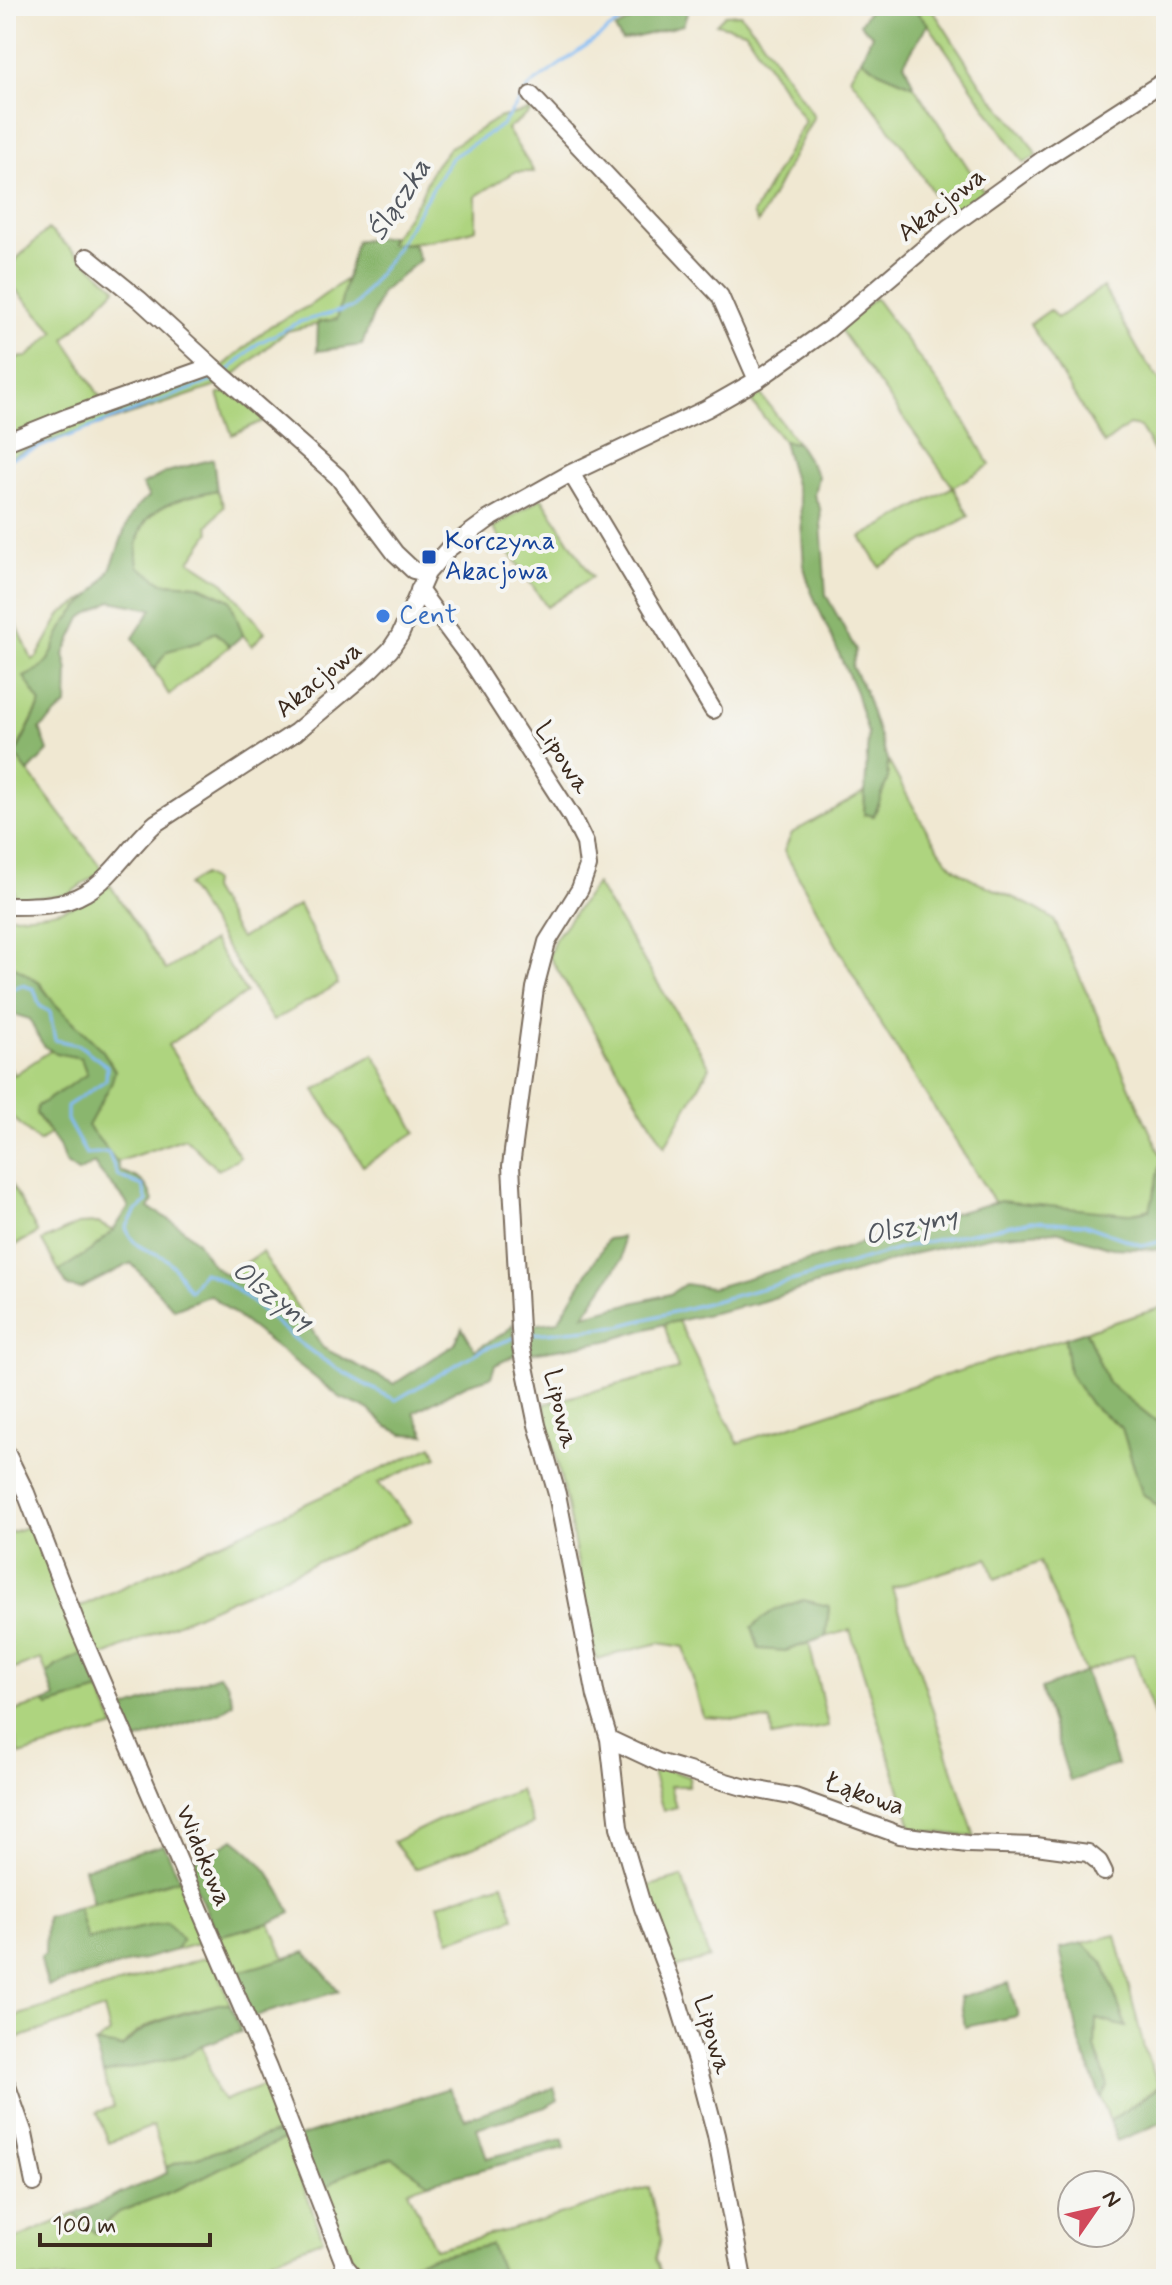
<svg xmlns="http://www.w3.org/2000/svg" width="1172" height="2285" viewBox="0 0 1172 2285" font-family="Mynerve,sans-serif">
  <rect width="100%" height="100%" fill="#f6f6f2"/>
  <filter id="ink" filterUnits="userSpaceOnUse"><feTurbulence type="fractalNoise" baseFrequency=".0125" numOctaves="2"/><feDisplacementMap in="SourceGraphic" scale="16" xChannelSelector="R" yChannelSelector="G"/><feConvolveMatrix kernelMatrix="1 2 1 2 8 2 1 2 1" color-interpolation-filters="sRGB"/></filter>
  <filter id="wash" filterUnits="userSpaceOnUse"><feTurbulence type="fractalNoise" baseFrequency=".006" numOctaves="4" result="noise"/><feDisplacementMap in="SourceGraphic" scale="32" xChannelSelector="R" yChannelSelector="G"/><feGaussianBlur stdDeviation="1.8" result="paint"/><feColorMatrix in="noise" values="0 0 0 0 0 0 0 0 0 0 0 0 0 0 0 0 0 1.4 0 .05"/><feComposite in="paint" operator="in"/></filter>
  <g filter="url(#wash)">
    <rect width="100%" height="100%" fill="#f0e8d2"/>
    <path fill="#aed47f" stroke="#747f4e" stroke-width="2" d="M911 6H927L934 12 982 86 1023 133 1037 155 1024 163 928 24Z
      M740 14 759 36 814 116 758 223 753 214 805 121 745 31 716 24 725 15Z
      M861 59 879 71 914 86 984 192 948 217 904 147 850 77Z
      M535 109 507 129 534 172H514L476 196V229C447 238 419 244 388 244L420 198 432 170 449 148 498 118Z
      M48 229 116 288 65 339 103 402 6 437V353L11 358 27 357 55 332 6 279V269Z
      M345 280 346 291 337 320 287 331 231 378 222 367 270 326 309 306Z
      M1103 287 1141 355 1166 389V448L1155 453 1140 427 1129 425 1104 444 1030 324 1050 310 1057 318Z
      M875 298 960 413 990 465 953 487 969 516 880 567 861 537 953 487 839 328Z
      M206 372 226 383 30 448 6 459V446Z
      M756 388 797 443 783 441 746 395Z
      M233 392 265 420 232 435 218 394Z
      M217 490 224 506 208 526 210 532 190 561 224 583 265 632 252 646 243 635 230 600 198 585 163 583 138 567C129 509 172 500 217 490Z
      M542 498 592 577 547 607 493 528Z
      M93 594 66 623 54 653 40 670 41 702 15 754 103 870 67 895 15 899 6 805V614L11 611 32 660 37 657 61 614Z
      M215 631 230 646 169 695 154 670 167 651 199 642Z
      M887 759C902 784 936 854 956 869 986 890 1024 898 1054 920L1162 1158 1151 1209 1127 1214 995 1203 879 1021 784 851 792 833 865 792 864 814 888 778Z
      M203 875 212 881 211 889 240 939 299 905 338 984 273 1021 187 885Z
      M596 884 710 1067 665 1146 549 956 555 939Z
      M110 885 166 970 213 941 246 993 168 1045 240 1157 218 1170 185 1138 117 1162 87 1126 115 1070 103 1051 55 1004 40 983 6 961V916C47 916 77 910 110 885Z
      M50 1051 81 1058 87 1075 38 1106 36 1114 50 1134 39 1142 6 1111V1061L14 1075Z
      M374 1054 416 1132 363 1166 315 1090Z
      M6 1175 38 1233 6 1250Z
      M98 1223 113 1231 90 1251 59 1271 42 1241 78 1224Z
      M262 1252 310 1327 234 1271Z
      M1166 1306V1429L1108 1383 1086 1331Z
      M678 1321 738 1443 895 1391 1065 1338 1069 1373 1090 1404 1122 1428 1142 1493 1162 1510 1166 1518V1750L1133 1654 1085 1672 1040 1562 995 1579 988 1558 892 1588 975 1837 912 1829 850 1630 826 1637 829 1606 785 1651 809 1643 828 1726 772 1737 771 1721 703 1717 684 1647 659 1643 596 1659 567 1506 544 1404 678 1369 664 1324Z
      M432 1446 437 1457 378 1483 411 1521 98 1658 77 1608Z
      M33 1525 84 1653 56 1666 47 1675 41 1659 6 1672V1534Z
      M100 1691 115 1727 20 1755 8 1713 45 1702 48 1706Z
      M650 1764 690 1777 688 1786H670L676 1807 663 1811Z
      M520 1790 533 1824 415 1869 393 1842 443 1818Z
      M682 1877 709 1958 674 1968 642 1888Z
      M180 1879 207 1941 176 1950 181 1938 167 1922 87 1940 78 1907Z
      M503 1883 514 1918 449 1941 438 1904Z
      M270 1923 285 1959 232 1974 217 1936Z
      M1116 1935 1144 2048 1159 2086 1110 2121 1101 2098 1108 2086 1095 2047 1096 2019 1126 2026 1103 1962 1082 1943Z
      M213 1955 230 2004C207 2004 155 2019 136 2033 131 2036 126 2043 122 2047L95 2044 110 2033 104 2009 6 2042V2019Z
      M202 2045 217 2092 224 2100 265 2085 283 2130C244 2145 205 2153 166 2167L153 2126 109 2143 97 2112 113 2107 103 2074 185 2055Z
      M286 2139 323 2239 224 2279H6V2243L75 2214 96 2233 118 2212 183 2187 222 2167Z
      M393 2158 429 2183 408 2190 435 2249 523 2226 649 2187 661 2238 656 2259 663 2279H504L491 2245 423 2259 360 2279 320 2195C342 2170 362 2166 393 2158Z"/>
    <path fill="#8ab66e" stroke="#627046" stroke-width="2" d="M655 6H687L688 11 683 25 622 41 615 29Z
      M872 6H911L928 24 904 63 914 86 879 71 861 59 872 35 860 24Z
      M391 236 389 244H413L420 260 381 293 362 345 317 351 318 322 337 319 356 241Z
      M783 441 797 443 818 476 814 495 820 508 826 595 856 650 852 667 864 689 887 759 888 778 874 816 864 814 868 734 856 692 811 591 804 567 800 503Z
      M213 459 217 490C172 500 129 509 138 566L163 583 198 585 230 600 243 635 230 646 215 632 199 642 167 651 154 670 133 638 152 609 111 601 81 618 64 654 68 671 67 704 40 729 48 751 28 772 15 755 41 703 24 677C61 661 48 645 68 620 82 602 102 588 111 567 122 544 125 511 149 497L142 485 167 472Z
      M6 961 39 983 55 1004 103 1051 115 1071 111 1084 88 1126 117 1162 120 1171C139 1178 147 1181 153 1201L149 1208C167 1218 184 1227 197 1242 210 1259 207 1264 227 1275L234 1271 310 1327 323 1348 394 1384 455 1344 462 1328 475 1350 506 1332 513 1324 516 1355 495 1365 491 1377 467 1384 414 1412 425 1435 403 1434 386 1426 368 1409 341 1398 210 1295 174 1309 131 1263 80 1289 68 1287 59 1271 90 1251 113 1231 129 1207C120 1190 103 1180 94 1163L78 1172 65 1163 59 1146 36 1113 38 1106 87 1074 81 1058C47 1051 44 1054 30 1019L6 1012Z
      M1162 1158 1166 1167V1250L1112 1248 1056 1231 992 1236 917 1253 757 1303 664 1324 607 1341 531 1353 526 1326 558 1321 608 1239 622 1237V1259L584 1315 670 1294 685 1284 712 1288 811 1260 922 1222 1000 1201 1127 1214 1150 1210Z
      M1086 1331 1108 1383 1166 1429V1518L1162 1510 1142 1493 1122 1428 1090 1404 1069 1373 1065 1338Z
      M803 1600 829 1606 826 1637 785 1651 759 1649 752 1627 774 1610Z
      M84 1653 100 1691 48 1706 45 1702 55 1698 47 1675 56 1666Z
      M1085 1672 1117 1765 1070 1781 1041 1689Z
      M219 1675 227 1683 233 1703 221 1712 135 1741 121 1710Z
      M234 1839C261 1859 278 1882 291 1913L270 1923 217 1936 185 1862 204 1856Z
      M164 1845 180 1879 93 1903 84 1868Z
      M78 1907 87 1940 167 1922 182 1939 176 1950 48 1986 40 1958 45 1954 46 1917Z
      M1082 1943 1103 1962 1126 2027 1096 2019 1095 2047 1108 2086 1101 2098 1080 2044 1060 1948Z
      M306 1952 339 1991 252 2017 232 1974Z
      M1009 1983 1018 2016 965 2027 960 1997Z
      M218 2004H230L241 2032 202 2045 186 2055 103 2074 95 2044 122 2047C149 2019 182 2015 218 2004Z
      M1166 2083V2121L1117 2141 1110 2121Z
      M449 2088 465 2119 554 2088 558 2100 546 2107 477 2128 487 2158 563 2139 565 2148 429 2183 393 2158C362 2167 342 2170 320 2195L299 2137Z
      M283 2130 286 2139 222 2167 183 2187 119 2212 95 2233 75 2214 167 2173 166 2167C205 2153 244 2145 283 2130Z
      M491 2245 504 2279H360L423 2259Z"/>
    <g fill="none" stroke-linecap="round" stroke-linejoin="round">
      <path stroke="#84bcf4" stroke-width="3" d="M227 372 257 344 299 322 354 307 389 260 451 158 502 125 531 85 642 6
        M6 460 217 379
        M6 1004 8 991 22 985 34 989 40 1006 50 1012 55 1040 79 1045 107 1066 106 1080 67 1106V1120L86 1154 108 1152 118 1176 143 1186 147 1202 136 1211 126 1228C136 1252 147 1247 166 1259 175 1266 183 1282 190 1291L203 1272C242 1286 271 1322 304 1346 333 1368 364 1385 396 1400L481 1350 514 1338
        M524 1335 620 1326 798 1279 920 1243 1032 1221 1083 1224 1143 1246 1166 1240"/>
    </g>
  </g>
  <g filter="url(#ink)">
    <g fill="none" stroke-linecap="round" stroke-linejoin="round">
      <g stroke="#7a6c5d" stroke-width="20">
        <path id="minor" d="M531 95 720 296 757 380
          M87 257 140 300 212 366
          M6 442 68 417 212 366 338 477 395 553 413 570 427 573
          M571 473 713 710
          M419 590 468 656 572 817 585 843 588 866 580 889 547 942 535 988 511 1166 521 1347 537 1425 557 1494 596 1696 609 1739 619 1827 643 1908 675 1992 698 2067 716 2135 743 2279
          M6 906C32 906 62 907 85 893 113 877 131 844 156 823L296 732 371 669 390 650 400 635 427 573 448 549 489 519 571 473 706 409 757 380 829 329 948 228 1045 158 1166 80
          M6 1452 26 1493 76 1622 268 2068 345 2266 356 2279
          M609 1739 658 1762 743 1787 795 1797 900 1835 967 1844 1036 1846 1088 1853 1099 1862 1104 1872
          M6 2083 24 2134 34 2183"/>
      </g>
      <use href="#minor" stroke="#fff" stroke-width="16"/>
    </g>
  </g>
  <rect fill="#1a4fb4" stroke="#f6f6f2" stroke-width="3" x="421" y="549" width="16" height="16" rx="4"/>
  <circle fill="#3f7fe0" stroke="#f6f6f2" stroke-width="3" cx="383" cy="616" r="8"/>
  <g text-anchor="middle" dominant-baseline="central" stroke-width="8" stroke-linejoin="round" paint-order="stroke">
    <g font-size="26" fill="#3b2a1e" stroke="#f6f6f2">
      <text transform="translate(942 205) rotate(-38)">Akacjowa</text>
      <text transform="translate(319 680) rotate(-40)">Akacjowa</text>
      <text transform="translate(562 758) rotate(57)">Lipowa</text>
      <text transform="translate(560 1409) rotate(77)">Lipowa</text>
      <text transform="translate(864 1795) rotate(19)">Łąkowa</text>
      <text transform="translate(203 1856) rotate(67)">Widokowa</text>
      <text transform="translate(712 2035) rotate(74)">Lipowa</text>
    </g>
    <g font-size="26" fill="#164399" stroke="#f6f6f2" text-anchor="start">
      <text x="445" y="542">Korczyna<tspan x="445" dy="30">Akacjowa</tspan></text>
    </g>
    <g font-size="26" fill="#366cbe" stroke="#f6f6f2" text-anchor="start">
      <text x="399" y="616">Cent</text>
    </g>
    <g font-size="28" font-style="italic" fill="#51565e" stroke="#f6f6f2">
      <text transform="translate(400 200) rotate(-57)">Ślączka</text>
      <text transform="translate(911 1227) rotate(-13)">Olszyny</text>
      <text transform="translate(272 1296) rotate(38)">Olszyny</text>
    </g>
  </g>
  <rect width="1172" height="2285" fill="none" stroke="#f6f6f2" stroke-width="32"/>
  <g transform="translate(1096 2209) rotate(56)"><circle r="38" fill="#f6f6f2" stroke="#aba49d" stroke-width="2"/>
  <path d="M0-6L14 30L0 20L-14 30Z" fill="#d1495b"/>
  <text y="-12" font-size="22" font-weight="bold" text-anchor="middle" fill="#3b2a1e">N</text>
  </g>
  <path d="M40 2233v12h170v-12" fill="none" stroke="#3b2a1e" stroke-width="4"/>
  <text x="52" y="2233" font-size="24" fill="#3b2a1e" stroke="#f6f6f2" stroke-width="6" paint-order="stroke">100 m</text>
</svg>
